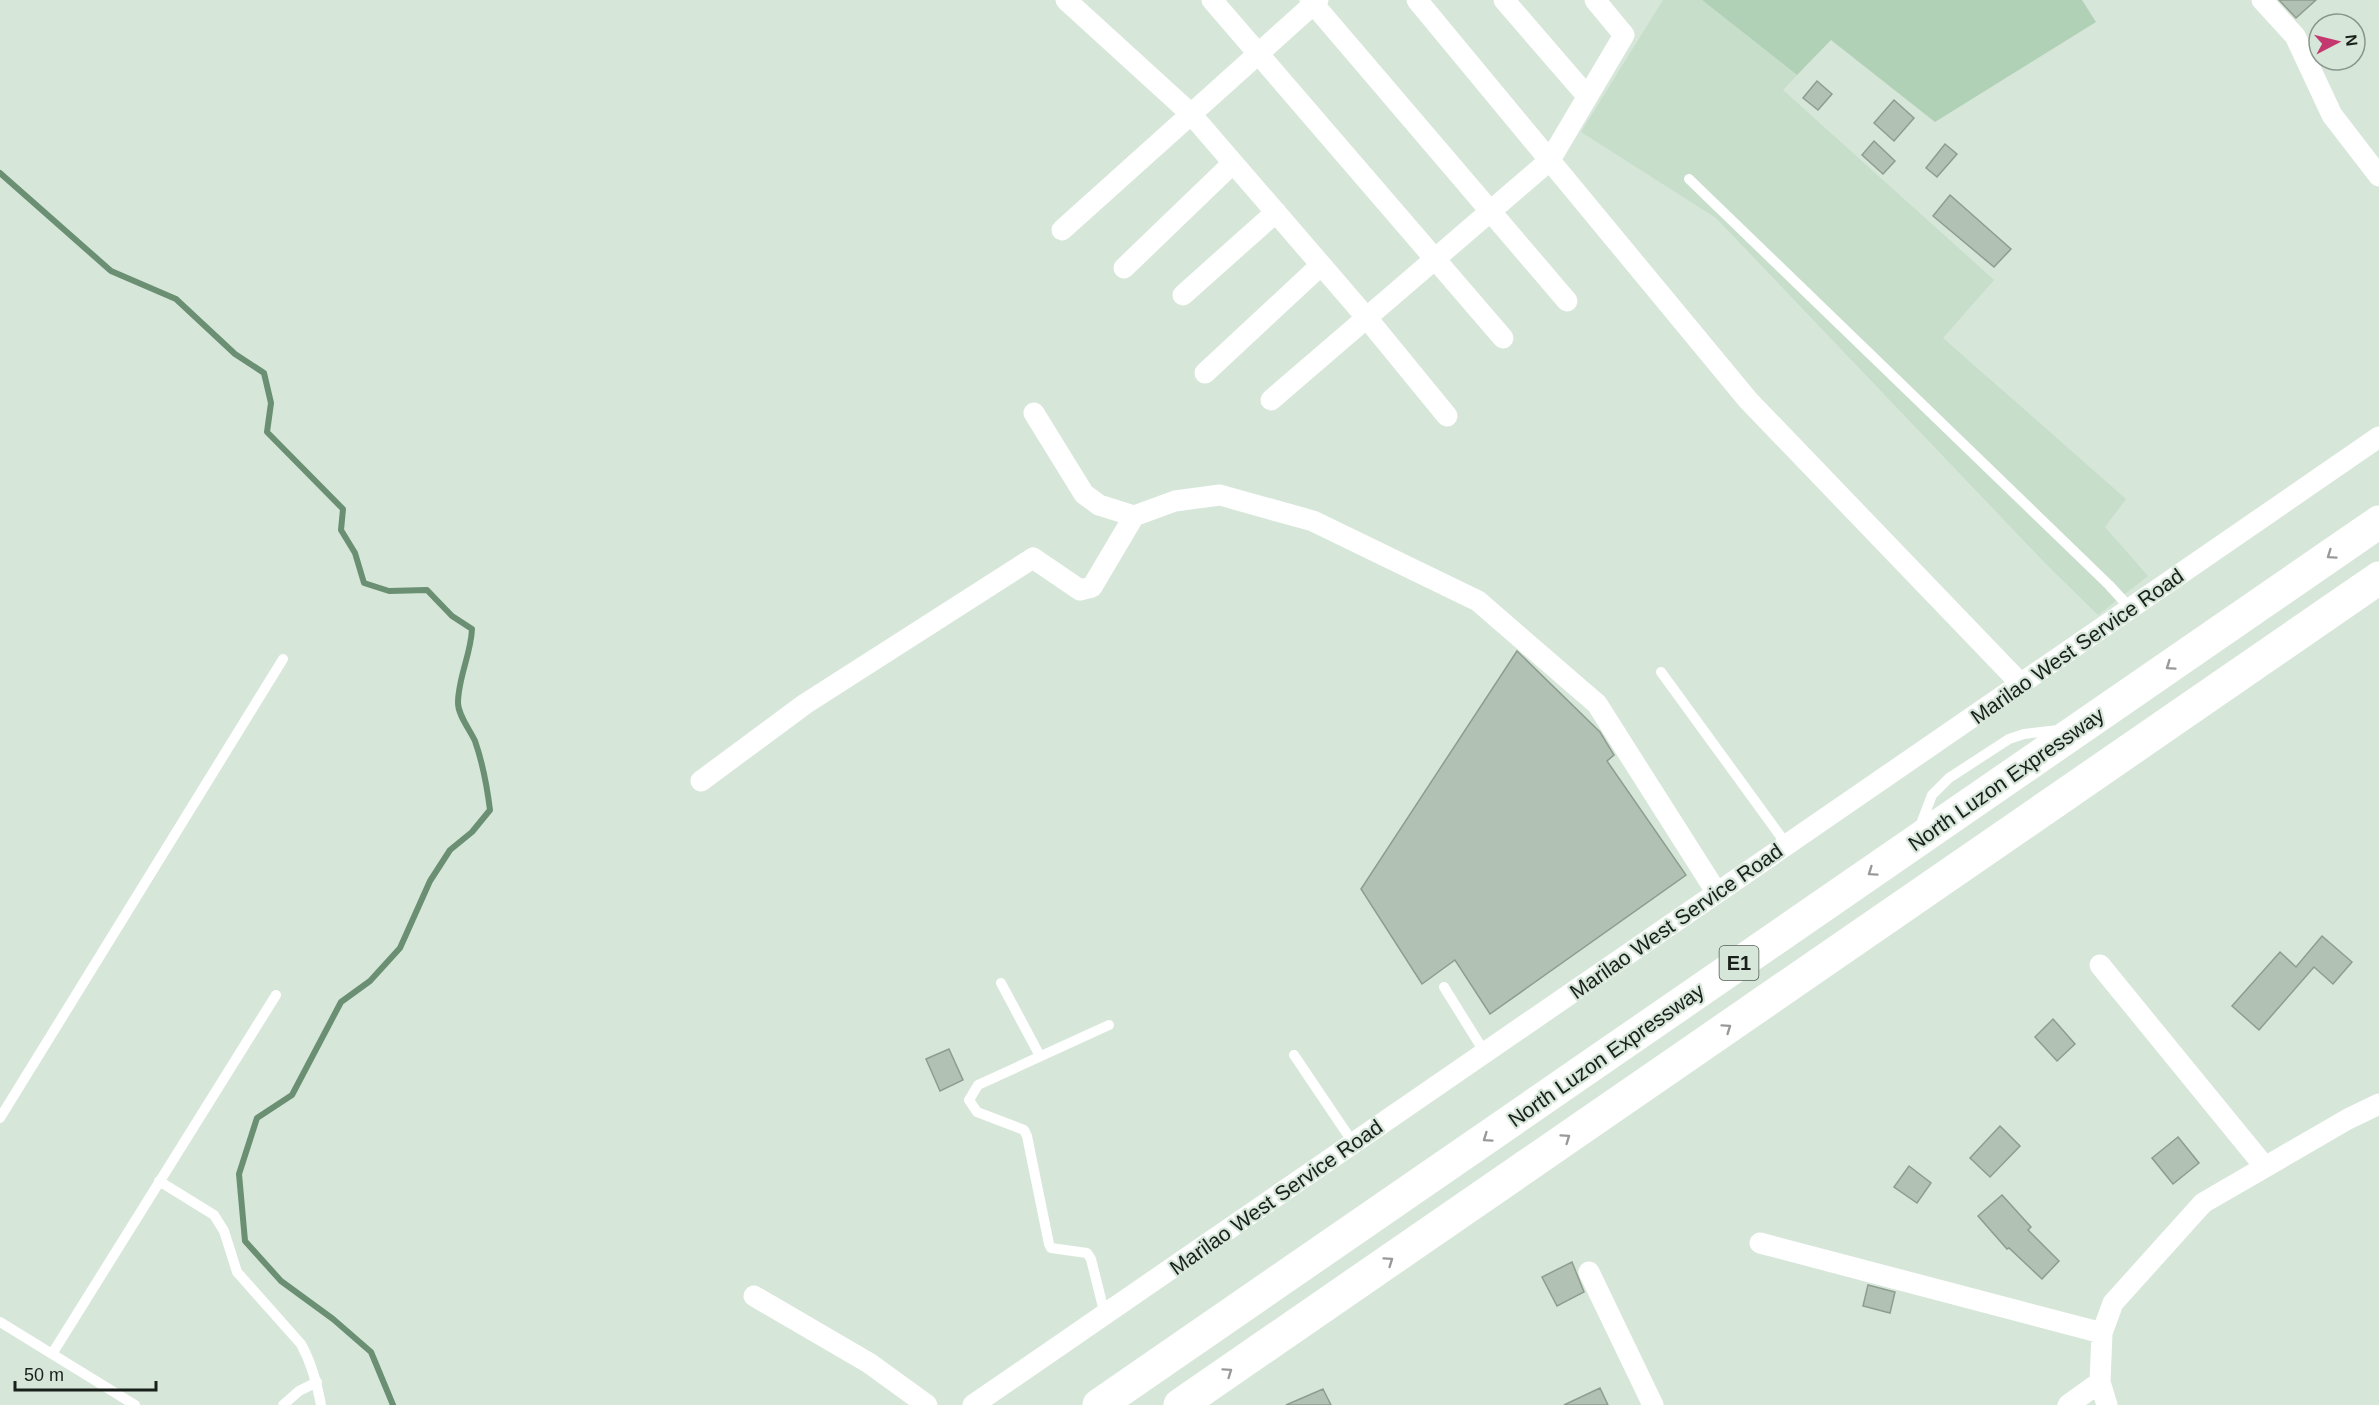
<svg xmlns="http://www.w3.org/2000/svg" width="2379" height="1405" viewBox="0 0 2379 1405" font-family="Helvetica,sans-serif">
  <rect width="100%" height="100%" fill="#d6e6d9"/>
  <path fill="#c7decb" d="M1663 0H1702L1797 75 1783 90 1994 280 1943 338 2126 499 2105 527 2148 576 2098 615 2045 563 1716 218 1581 132Z"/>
  <path fill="#b1d1b7" d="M1702 0H2082L2096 22 1935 122 1831 40 1797 75Z"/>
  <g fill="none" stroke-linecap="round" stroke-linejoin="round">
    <path stroke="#6a8f72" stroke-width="6" d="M0 173 111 271 176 299 235 354 264 373 271 403 267 432 343 509 341 530 355 553 364 583 389 591 427 590 452 616 472 629C471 654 458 678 458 703 458 715 470 730 475 741 483 764 487 786 490 810L472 832 450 850 430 881 400 948 370 981 341 1002 292 1095 257 1118 239 1174 245 1241 281 1281 333 1319 371 1352 393 1405"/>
  </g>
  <path fill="#b1c1b4" stroke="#8e9d90" stroke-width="1.5" d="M2279 0H2316L2296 18Z
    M1817 81 1832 94 1818 110 1803 98Z
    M1894 100 1914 118 1894 141 1874 123Z
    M1874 141 1895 161 1883 174 1862 155Z
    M1945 144 1957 154 1937 177 1926 168Z
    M1950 195 2011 249 1994 267 1933 216Z
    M1517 651 1600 732 1614 755 1607 761 1686 875 1490 1014 1455 960 1422 984 1361 889Z
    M2322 936 2352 962 2333 984 2314 967 2259 1030 2232 1006 2280 952 2296 967Z
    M2053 1019 2075 1044 2057 1061 2035 1037Z
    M949 1049 963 1080 940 1091 926 1059Z
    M2000 1126 2020 1146 1990 1177 1970 1158Z
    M2178 1137 2199 1163 2173 1184 2152 1158Z
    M1909 1166 1931 1183 1917 1203 1894 1187Z
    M2002 1195 2031 1227 2028 1230 2059 1261 2042 1279 2009 1248 2007 1249 1978 1216Z
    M1572 1262 1584 1292 1557 1306 1542 1277Z
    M1868 1285 1895 1292 1890 1313 1863 1306Z
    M1600 1388 1608 1405H1564Z
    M1323 1389 1331 1405H1286Z"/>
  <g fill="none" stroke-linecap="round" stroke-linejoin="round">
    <path stroke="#fff" stroke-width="10" d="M1689 179 2109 585 2131 609
      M1661 672 1787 845
      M1919 829 1932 795 1949 778 2009 739 2024 734 2058 730
      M1001 983 1040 1056
      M1444 987 1485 1053
      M1294 1055 1354 1144
      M0 1118 283 659
      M159 1181 214 1215 224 1231 237 1272 301 1344C312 1364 317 1383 321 1405
      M1105 1315 1091 1259 1087 1253 1051 1248 1049 1244 1027 1136 1024 1130 977 1112 969 1100 978 1085 1109 1025
      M0 1322 135 1405
      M52 1354 276 995
      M283 1405 299 1391 317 1382"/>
    <path stroke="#fff" stroke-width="21" d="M1066 0 1191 114 1366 317 1447 416
      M1212 0 1503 338
      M1310 0 1567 301
      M1417 0 1748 400 2021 684
      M1504 0 1587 96
      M2262 0 2295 36 2332 115 2379 176
      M1062 230 1318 0
      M1124 268 1233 163
      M1183 295 1276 212
      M1205 373 1321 265
      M1271 400 1550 160 1624 35 1595 0
      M1034 413 1084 494 1099 505 1134 516
      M701 781 805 704 1033 558 1080 590 1092 587 1134 516 1175 501 1220 495 1313 521 1478 601 1597 704 1717 893
      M2100 965 2265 1167
      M1760 1243 2102 1333
      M1589 1272 1653 1405
      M754 1296 869 1363 927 1405
      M2100 1382 2107 1405
      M973 1405 2379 437
      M2068 1405 2100 1382 2102 1333 2113 1303 2203 1203 2348 1119 2379 1104"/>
    <path stroke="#fff" stroke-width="33" d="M1099 1405 2379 522
      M1180 1405 2379 578"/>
  </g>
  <defs><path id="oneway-chevron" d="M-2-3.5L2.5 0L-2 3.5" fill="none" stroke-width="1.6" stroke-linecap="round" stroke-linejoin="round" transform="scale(1.5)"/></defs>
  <g stroke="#989a98">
    <use href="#oneway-chevron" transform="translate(2331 555) rotate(145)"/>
    <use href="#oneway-chevron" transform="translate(2170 666) rotate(145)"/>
    <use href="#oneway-chevron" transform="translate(1872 872) rotate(145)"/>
    <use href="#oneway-chevron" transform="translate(1727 1028) rotate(-35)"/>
    <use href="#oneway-chevron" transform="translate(1487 1138) rotate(145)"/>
    <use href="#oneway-chevron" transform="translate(1566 1138) rotate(-35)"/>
    <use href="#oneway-chevron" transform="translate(1389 1261) rotate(-35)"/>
    <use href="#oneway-chevron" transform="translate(1228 1372) rotate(-35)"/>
  </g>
  <g text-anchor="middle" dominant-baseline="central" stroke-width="4.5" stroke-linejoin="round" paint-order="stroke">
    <rect fill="#d6e6d9" stroke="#525b53" stroke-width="1.5" x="1719.5" y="946" width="39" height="34" rx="4.5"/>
    <g font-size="20" font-weight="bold" fill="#191f1a">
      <text x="1739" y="963">E1</text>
    </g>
    <g font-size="21" fill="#191f1a" stroke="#d6e6d9">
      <text transform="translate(2077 646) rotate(-35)">Marilao West Service Road</text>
      <text transform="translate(2006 779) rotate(-35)">North Luzon Expressway</text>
      <text transform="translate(1676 921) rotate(-35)">Marilao West Service Road</text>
      <text transform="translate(1606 1055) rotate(-35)">North Luzon Expressway</text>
      <text transform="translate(1276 1197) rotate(-35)">Marilao West Service Road</text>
    </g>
  </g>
  <g transform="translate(2337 42) rotate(83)"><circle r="28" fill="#d6e6d9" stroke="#8a968d" stroke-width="1.5"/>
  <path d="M0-4.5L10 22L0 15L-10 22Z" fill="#c3386e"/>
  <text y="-9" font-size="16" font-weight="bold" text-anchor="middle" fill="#191f1a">N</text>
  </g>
  <path d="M15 1381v9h141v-9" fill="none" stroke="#191f1a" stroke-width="3"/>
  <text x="24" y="1381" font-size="18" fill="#191f1a" stroke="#d6e6d9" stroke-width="4.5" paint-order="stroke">50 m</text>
</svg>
